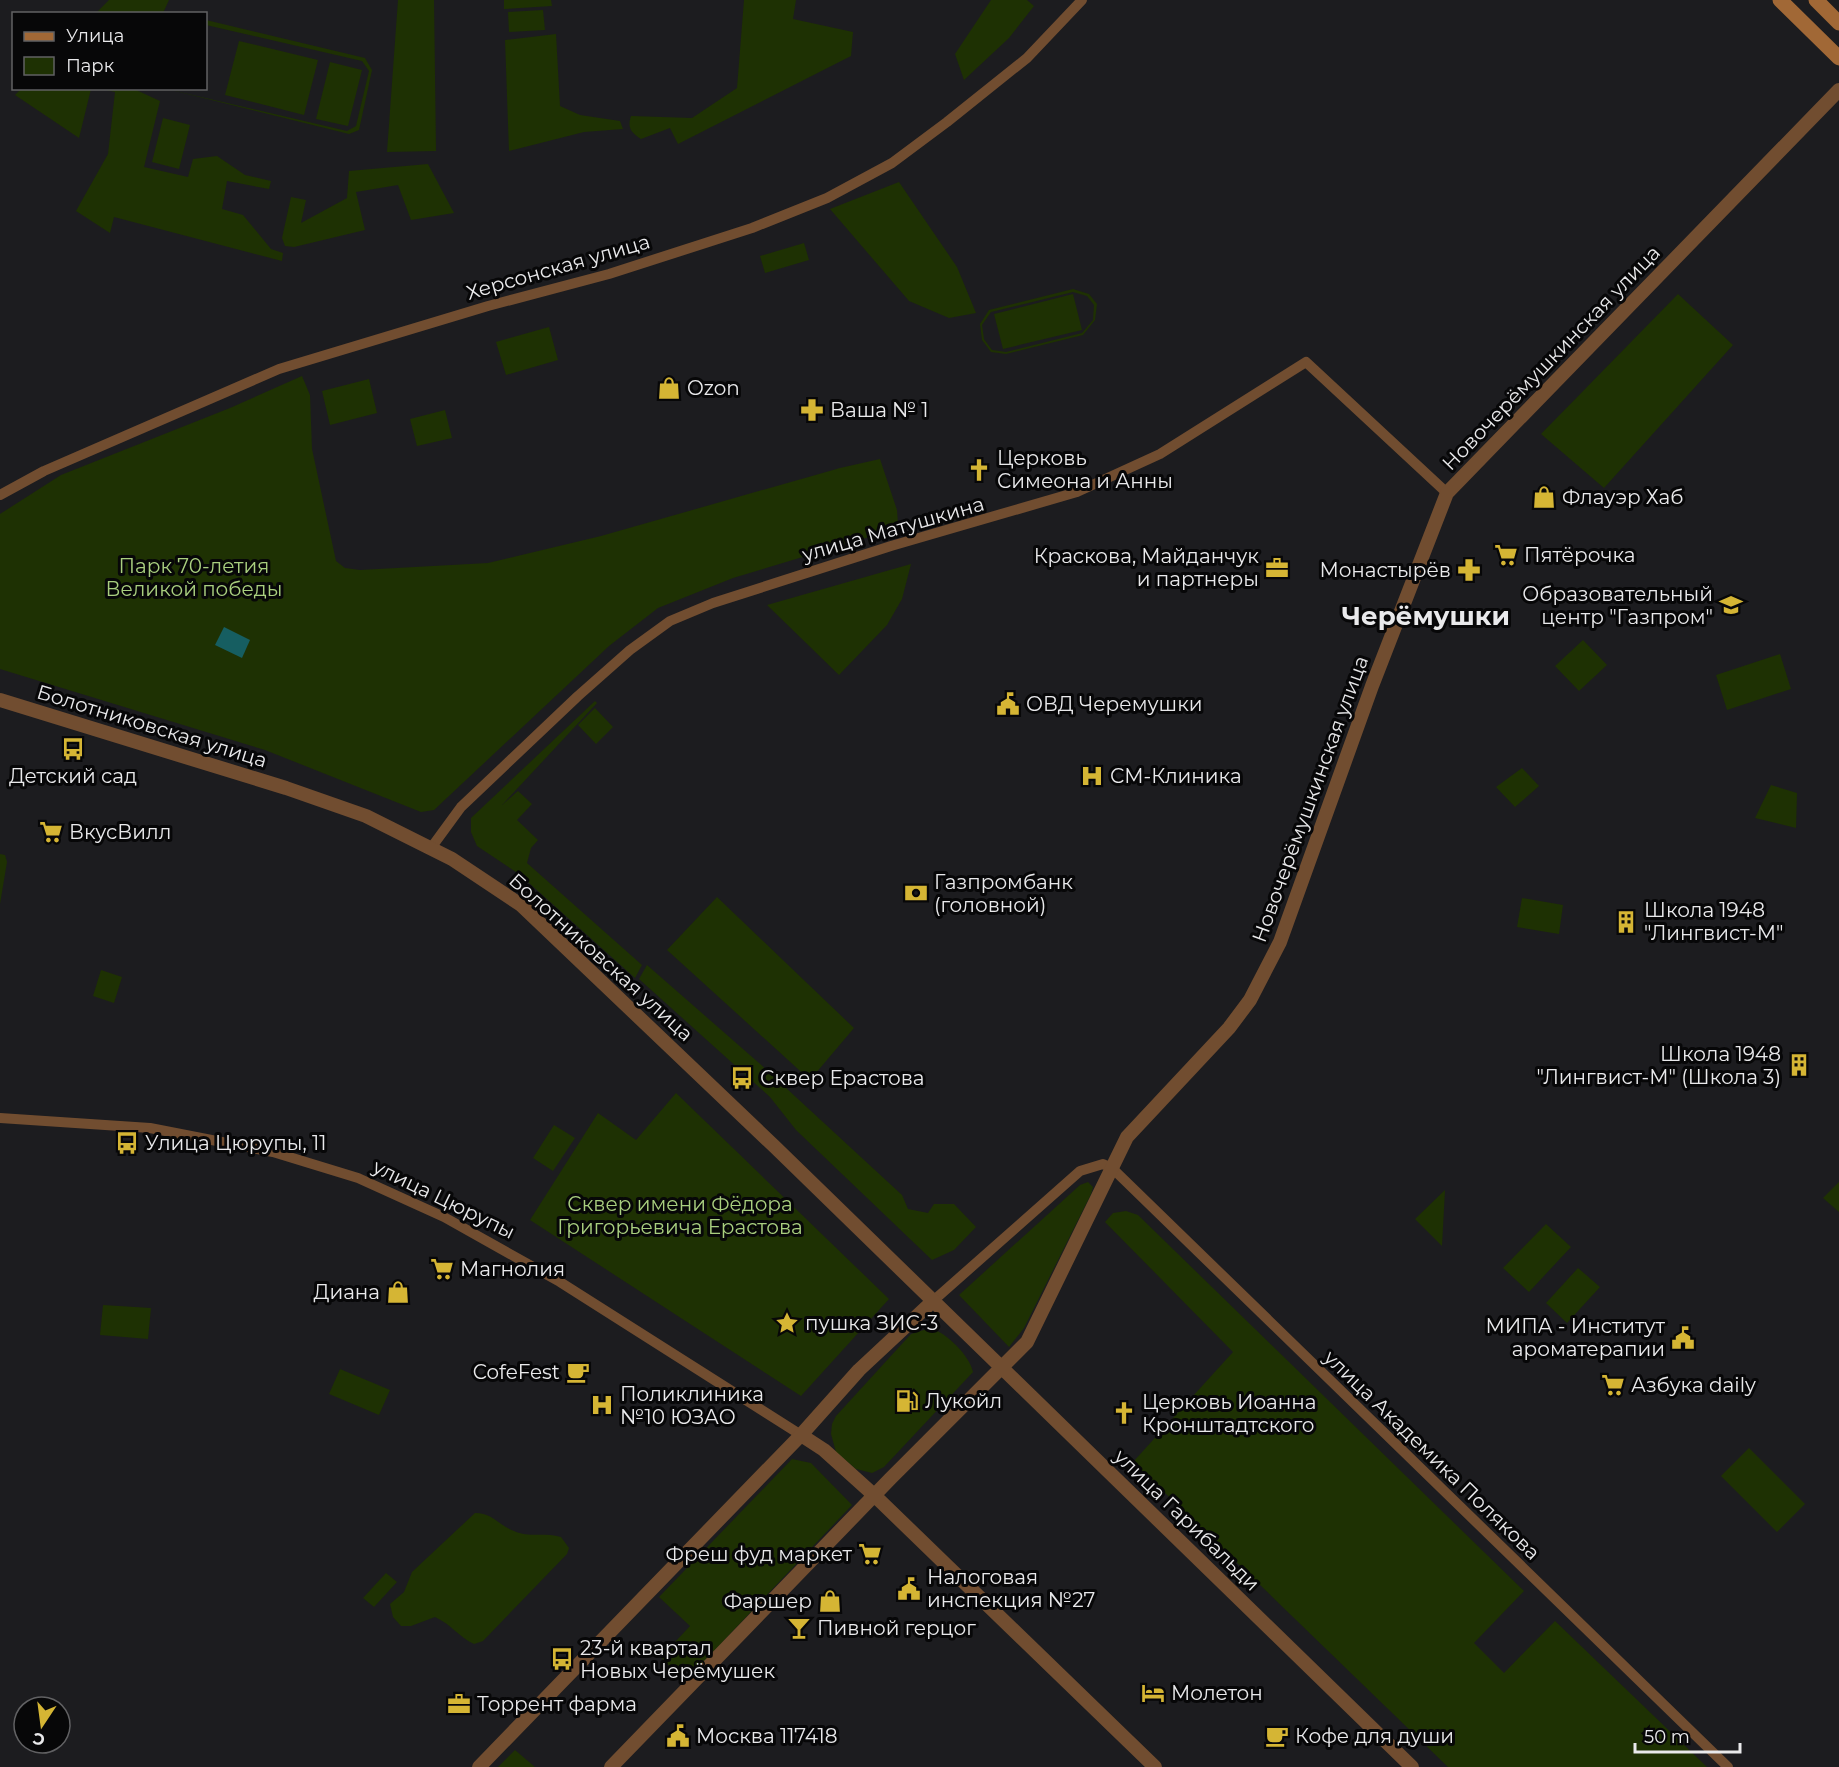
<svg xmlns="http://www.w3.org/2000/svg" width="1839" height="1767" viewBox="0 0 1839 1767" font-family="Montserrat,sans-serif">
  <rect width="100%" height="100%" fill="#1c1c1f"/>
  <path fill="#1e3103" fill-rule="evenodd" d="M109 0H169L163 13H96Z
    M398 0H434L436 151 387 152Z
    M504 0H551L552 6 504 9Z
    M744 0H796L793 19 853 32 851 56 678 144 670 128 641 139C631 132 627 128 631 116L692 118 737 88Z
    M991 0H1027L1034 6 1009 38 964 80 955 54Z
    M543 10 545 30 509 32 508 12Z
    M206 20 365 58 372 70 359 130 349 134 167 89 347 131 356 126 369 71 362 61 206 25Z
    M556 34 560 106 580 115 620 121 623 129 584 132 509 151 505 40Z
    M239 41 318 60 304 115 225 95Z
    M330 62 362 70 348 126 316 119Z
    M21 89H91L79 138 15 95Z
    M102 89H134L160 101 144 167 188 177 193 159 217 156 245 175 271 181 269 189 227 181 222 209 243 215 271 249 283 253 282 261 114 217 110 233 76 211 108 154 115 92Z
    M163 118 190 125 179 169 152 162Z
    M428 164 454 213 411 220 398 185 356 192 365 230 294 247 285 246 282 238 291 197 306 200 301 223 347 198 349 171Z
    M899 182 957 267 976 313 949 318 909 301 830 209Z
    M804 243 809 260 765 273 760 256Z
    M1073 289 1089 294 1097 304 1095 320 1083 335 1006 354 991 352 982 340 980 324 989 310ZM1073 292 1087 296 1094 305 1093 320 1082 333 1006 352 992 350 984 339 982 325 991 312Z
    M1073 294 1082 330 1003 349 994 314Z
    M1678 294 1733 345 1604 488 1541 434Z
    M549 327 558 360 506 375 496 342Z
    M302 376 310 395 312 449 336 561 345 568 360 570 488 563 601 536 840 468 880 459 897 510 898 524 889 531 733 578 658 608 609 646 434 810 421 812 265 750 0 669V514L61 475 230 408Z
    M369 379 377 413 330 425 322 391Z
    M445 410 452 438 417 446 410 419Z
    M911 564 902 599 887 625 839 675 767 605Z
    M1583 640 1607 665 1579 691 1555 666Z
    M1780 654 1791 689 1727 710 1716 675Z
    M595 701 597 703 502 805 518 791 532 804 517 820 538 840 531 848 527 863 642 965 635 978 519 874 477 846 471 832V818Z
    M595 708 613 727 596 744 578 725Z
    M1522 768 1539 786 1515 807 1496 787Z
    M1771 785 1797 793 1796 828 1755 818Z
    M0 854 5 855 7 862 0 904Z
    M717 897 854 1028 810 1080 667 950Z
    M1522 898 1563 905 1559 934 1517 927Z
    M647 965 759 1063 902 1195 908 1209 928 1213 934 1204H954L976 1227 954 1250 932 1260 796 1130 770 1097 639 979Z
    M101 970 122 977 114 1003 93 996Z
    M676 1093 889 1299 801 1396 530 1220 598 1113 636 1140Z
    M554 1125 575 1138 553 1171 533 1158Z
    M1088 1182 1093 1187 1091 1194 1024 1328 1009 1347 959 1295 1080 1185Z
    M1839 1182V1212L1823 1198Z
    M1445 1190 1442 1246 1415 1219Z
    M1126 1211 1138 1215 1524 1591 1474 1643 1504 1673 1555 1621 1707 1767H1448L1133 1462 1233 1352 1105 1222 1113 1213Z
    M1546 1224 1571 1247 1529 1292 1503 1268Z
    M1578 1268 1600 1287 1567 1323 1546 1303Z
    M103 1305 151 1308 148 1339 100 1335Z
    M930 1328C946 1332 970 1356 973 1372L884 1467 872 1473 856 1469 836 1452 831 1434 832 1424 836 1416 911 1334Z
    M340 1369 390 1390 379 1415 329 1394Z
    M1749 1448 1805 1504 1777 1532 1721 1476Z
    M792 1459 811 1463 852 1505 693 1673 683 1663 675 1672 661 1657 690 1626 659 1597Z
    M475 1513C493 1513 498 1525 514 1531 529 1538 543 1532 561 1537L569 1548 567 1554 483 1641 474 1644C459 1637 452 1625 435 1617L411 1626H401L393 1617 390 1604 404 1592 412 1572Z
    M386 1573 397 1582 374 1607 363 1598Z
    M515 1750 535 1767H498Z"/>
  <path fill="#165e61" d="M224 627 250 640 242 658 215 645Z"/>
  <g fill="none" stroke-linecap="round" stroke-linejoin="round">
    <path stroke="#714d30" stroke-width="10" d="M0 495 44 471 279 369 488 306 609 274 752 228 827 198 892 163 947 122 1027 58 1082 0
      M431 848 461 807 578 696 630 650 670 621 713 603 891 546 1077 492 1160 454 1306 362 1447 493
      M0 1118 150 1128 273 1152 358 1178 444 1217 560 1282 801 1435
      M933 1301 1080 1171 1103 1164 1112 1168 1728 1767"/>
    <path stroke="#714d30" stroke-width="14" d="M0 700 286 788 366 816 452 859 521 905 774 1146 1412 1767
      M801 1435 824 1450 875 1496 1155 1767
      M479 1767 801 1435 859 1370 933 1301
      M611 1767 890 1479 1027 1342 1127 1137 1229 1028 1250 1000 1280 942 1372 686 1447 493 1839 90"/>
    <path stroke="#a16836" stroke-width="15" d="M1780 0 1839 58
      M1816 0 1839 23"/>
  </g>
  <defs>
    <g id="shop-bare" transform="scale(1.8)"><path d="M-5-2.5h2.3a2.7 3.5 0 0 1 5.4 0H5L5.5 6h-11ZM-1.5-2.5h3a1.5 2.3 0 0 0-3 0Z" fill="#d5b534" stroke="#070708" stroke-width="2.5" paint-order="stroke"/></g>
    <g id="pharmacy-bare" transform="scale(1.8)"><path d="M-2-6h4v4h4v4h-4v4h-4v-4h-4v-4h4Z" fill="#d5b534" stroke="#070708" stroke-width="2.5" paint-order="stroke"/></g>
    <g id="church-bare" transform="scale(1.8)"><path d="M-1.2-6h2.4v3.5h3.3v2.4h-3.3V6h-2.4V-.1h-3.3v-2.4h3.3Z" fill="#d5b534" stroke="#070708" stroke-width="2.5" paint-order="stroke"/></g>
    <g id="supermarket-bare" transform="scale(1.8)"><path d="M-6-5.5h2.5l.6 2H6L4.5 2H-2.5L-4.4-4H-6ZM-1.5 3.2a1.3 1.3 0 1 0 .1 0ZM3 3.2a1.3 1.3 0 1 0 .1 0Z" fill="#d5b534" stroke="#070708" stroke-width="2.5" paint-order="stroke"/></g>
    <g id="office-bare" transform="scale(1.8)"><path d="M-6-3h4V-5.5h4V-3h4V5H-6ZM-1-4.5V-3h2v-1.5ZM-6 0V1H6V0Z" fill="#d5b534" stroke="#070708" stroke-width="2.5" paint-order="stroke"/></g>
    <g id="school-bare" transform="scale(1.8)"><path d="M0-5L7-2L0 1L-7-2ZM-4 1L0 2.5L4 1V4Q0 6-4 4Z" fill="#d5b534" stroke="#070708" stroke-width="2.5" paint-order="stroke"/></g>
    <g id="civic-bare" transform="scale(1.8)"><path d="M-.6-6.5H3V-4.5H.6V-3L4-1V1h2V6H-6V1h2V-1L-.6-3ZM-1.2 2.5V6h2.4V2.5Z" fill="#d5b534" stroke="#070708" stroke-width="2.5" paint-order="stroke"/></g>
    <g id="bus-bare" transform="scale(1.8)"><path d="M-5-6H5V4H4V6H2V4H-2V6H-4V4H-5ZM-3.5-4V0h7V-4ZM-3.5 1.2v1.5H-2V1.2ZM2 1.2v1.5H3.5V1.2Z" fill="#d5b534" stroke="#070708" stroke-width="2.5" paint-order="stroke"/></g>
    <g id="hospital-bare" transform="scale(1.8)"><path d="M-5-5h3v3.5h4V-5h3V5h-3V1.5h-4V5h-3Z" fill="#d5b534" stroke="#070708" stroke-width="2.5" paint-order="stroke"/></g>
    <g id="bank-bare" transform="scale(1.8)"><path d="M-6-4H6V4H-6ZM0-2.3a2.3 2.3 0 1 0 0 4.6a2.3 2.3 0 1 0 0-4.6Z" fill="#d5b534" stroke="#070708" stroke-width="2.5" paint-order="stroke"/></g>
    <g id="building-bare" transform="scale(1.8)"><path d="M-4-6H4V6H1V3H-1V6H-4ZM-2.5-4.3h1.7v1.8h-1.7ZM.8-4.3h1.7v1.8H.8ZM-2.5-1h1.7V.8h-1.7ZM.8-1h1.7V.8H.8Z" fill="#d5b534" stroke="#070708" stroke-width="2.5" paint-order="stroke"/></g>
    <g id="sight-bare" transform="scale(1.8)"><path d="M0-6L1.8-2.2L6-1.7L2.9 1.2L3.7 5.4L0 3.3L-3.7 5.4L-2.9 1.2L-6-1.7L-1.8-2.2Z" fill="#d5b534" stroke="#070708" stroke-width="2.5" paint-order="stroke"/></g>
    <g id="cafe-bare" transform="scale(1.8)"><path d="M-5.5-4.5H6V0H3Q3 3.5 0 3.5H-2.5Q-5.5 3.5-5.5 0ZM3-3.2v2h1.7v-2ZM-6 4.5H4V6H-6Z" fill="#d5b534" stroke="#070708" stroke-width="2.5" paint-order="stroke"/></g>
    <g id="fuel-bare" transform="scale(1.8)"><path d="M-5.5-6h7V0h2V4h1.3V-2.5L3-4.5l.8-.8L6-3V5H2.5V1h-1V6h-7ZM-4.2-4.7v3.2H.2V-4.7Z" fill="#d5b534" stroke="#070708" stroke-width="2.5" paint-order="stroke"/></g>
    <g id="bar-bare" transform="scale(1.8)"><path d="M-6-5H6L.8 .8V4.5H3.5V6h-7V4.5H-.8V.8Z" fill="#d5b534" stroke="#070708" stroke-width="2.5" paint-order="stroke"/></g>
    <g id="hotel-bare" transform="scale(1.8)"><path d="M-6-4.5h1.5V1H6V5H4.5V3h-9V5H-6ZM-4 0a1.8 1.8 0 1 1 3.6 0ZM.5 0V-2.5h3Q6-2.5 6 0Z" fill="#d5b534" stroke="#070708" stroke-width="2.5" paint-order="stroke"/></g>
  </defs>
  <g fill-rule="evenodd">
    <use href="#shop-bare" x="669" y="388"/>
    <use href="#pharmacy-bare" x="812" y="410"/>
    <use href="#church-bare" x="979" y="470"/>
    <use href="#shop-bare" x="1544" y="497"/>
    <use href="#supermarket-bare" x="1506" y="555"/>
    <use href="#office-bare" x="1277" y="568"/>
    <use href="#pharmacy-bare" x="1469" y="570"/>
    <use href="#school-bare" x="1731" y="605"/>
    <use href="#civic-bare" x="1008" y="704"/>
    <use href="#bus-bare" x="73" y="749"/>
    <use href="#hospital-bare" x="1092" y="776"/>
    <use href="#supermarket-bare" x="51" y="832"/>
    <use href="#bank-bare" x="916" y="893"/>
    <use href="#building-bare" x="1626" y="922"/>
    <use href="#building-bare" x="1799" y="1065"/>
    <use href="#bus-bare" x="742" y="1078"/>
    <use href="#bus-bare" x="127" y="1143"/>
    <use href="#supermarket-bare" x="442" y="1269"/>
    <use href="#shop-bare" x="398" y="1292"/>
    <use href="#sight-bare" x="787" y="1323"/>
    <use href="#civic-bare" x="1683" y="1338"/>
    <use href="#cafe-bare" x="578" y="1372"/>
    <use href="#supermarket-bare" x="1613" y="1385"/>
    <use href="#fuel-bare" x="907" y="1401"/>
    <use href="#hospital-bare" x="602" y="1405"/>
    <use href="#church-bare" x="1124" y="1413"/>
    <use href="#supermarket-bare" x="870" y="1554"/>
    <use href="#civic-bare" x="909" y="1589"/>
    <use href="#shop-bare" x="830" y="1601"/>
    <use href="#bar-bare" x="799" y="1628"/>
    <use href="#bus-bare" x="562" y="1659"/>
    <use href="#hotel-bare" x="1153" y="1693"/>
    <use href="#office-bare" x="459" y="1704"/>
    <use href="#civic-bare" x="678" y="1736"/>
    <use href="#cafe-bare" x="1277" y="1736"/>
  </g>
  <g text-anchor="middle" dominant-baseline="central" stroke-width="6" stroke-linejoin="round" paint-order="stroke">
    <g font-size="20" fill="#e9e9eb" stroke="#070708">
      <text transform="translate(558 267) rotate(-16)">Херсонская улица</text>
      <text transform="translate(1551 358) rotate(-46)">Новочерёмушкинская улица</text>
      <text transform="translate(893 529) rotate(-16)">улица Матушкина</text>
      <text transform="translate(152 726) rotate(17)">Болотниковская улица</text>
      <text transform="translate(1310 799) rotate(-70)">Новочерёмушкинская улица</text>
      <text transform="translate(601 957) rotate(42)">Болотниковская улица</text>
      <text transform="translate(444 1199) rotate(26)">улица Цюрупы</text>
      <text transform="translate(1432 1455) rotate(44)">улица Академика Полякова</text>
      <text transform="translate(1187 1520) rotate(44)">улица Гарибальди</text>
    </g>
    <g font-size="20" fill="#e9e9eb" stroke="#070708" text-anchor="start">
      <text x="687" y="388">Ozon</text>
      <text x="830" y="410">Ваша № 1</text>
      <text x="997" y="458">Церковь<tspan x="997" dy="23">Симеона и Анны</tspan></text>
      <text x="1562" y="497">Флауэр Хаб</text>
      <text x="1524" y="555">Пятёрочка</text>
      <text x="1259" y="556" text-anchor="end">Краскова, Майданчук<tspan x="1259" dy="23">и партнеры</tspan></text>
      <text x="1451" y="570" text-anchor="end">Монастырёв</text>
      <text x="1713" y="594" text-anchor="end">Образовательный<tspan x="1713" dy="23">центр "Газпром"</tspan></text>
      <text x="1026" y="704">ОВД Черемушки</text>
      <text x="73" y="776" text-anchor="middle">Детский сад</text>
      <text x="1110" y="776">СМ-Клиника</text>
      <text x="69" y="832">ВкусВилл</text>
      <text x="934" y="882">Газпромбанк<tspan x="934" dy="23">(головной)</tspan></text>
      <text x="1644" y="910">Школа 1948<tspan x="1644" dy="23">"Лингвист-М"</tspan></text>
      <text x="1781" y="1054" text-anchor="end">Школа 1948<tspan x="1781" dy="23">"Лингвист-М" (Школа 3)</tspan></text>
      <text x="760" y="1078">Сквер Ерастова</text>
      <text x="145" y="1143">Улица Цюрупы, 11</text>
      <text x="460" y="1269">Магнолия</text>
      <text x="380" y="1292" text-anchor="end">Диана</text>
      <text x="805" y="1323">пушка ЗИС-3</text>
      <text x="1665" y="1326" text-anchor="end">МИПА - Институт<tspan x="1665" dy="23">ароматерапии</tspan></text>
      <text x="560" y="1372" text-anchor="end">CofeFest</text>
      <text x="1631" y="1385">Азбука daily</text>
      <text x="620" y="1394">Поликлиника<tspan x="620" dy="23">№10 ЮЗАО</tspan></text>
      <text x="925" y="1401">Лукойл</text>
      <text x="1142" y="1402">Церковь Иоанна<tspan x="1142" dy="23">Кронштадтского</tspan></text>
      <text x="852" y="1554" text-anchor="end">Фреш фуд маркет</text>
      <text x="927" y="1577">Налоговая<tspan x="927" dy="23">инспекция №27</tspan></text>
      <text x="812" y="1601" text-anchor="end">Фаршер</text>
      <text x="817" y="1628">Пивной герцог</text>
      <text x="580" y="1648">23-й квартал<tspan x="580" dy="23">Новых Черёмушек</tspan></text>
      <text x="1171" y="1693">Молетон</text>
      <text x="477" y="1704">Торрент фарма</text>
      <text x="696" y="1736">Москва 117418</text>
      <text x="1295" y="1736">Кофе для души</text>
    </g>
    <g font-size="20" fill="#a9cf7f" stroke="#070708">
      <text x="194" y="566">Парк 70-летия<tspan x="194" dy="23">Великой победы</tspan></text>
      <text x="680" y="1204">Сквер имени Фёдора<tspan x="680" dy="23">Григорьевича Ерастова</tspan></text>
    </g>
    <g font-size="26" font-weight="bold" fill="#e9e9eb" stroke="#070708">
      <text x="1426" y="616">Черёмушки</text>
    </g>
  </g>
  <rect x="12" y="12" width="195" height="78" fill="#070708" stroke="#616163" stroke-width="1.5"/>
  <rect x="24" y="32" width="30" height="9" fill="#a16836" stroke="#616163" stroke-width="1.5"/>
  <text x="66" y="42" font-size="18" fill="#e9e9eb">Улица</text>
  <rect x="24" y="57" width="30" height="18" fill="#1e3103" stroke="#616163" stroke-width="1.5"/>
  <text x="66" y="72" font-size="18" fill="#e9e9eb">Парк</text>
  <g transform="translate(42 1725) rotate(193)"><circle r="28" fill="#070708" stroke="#616163" stroke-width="1.5"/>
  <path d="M0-4.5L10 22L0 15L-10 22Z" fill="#d5b534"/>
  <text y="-9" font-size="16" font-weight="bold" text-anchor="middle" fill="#e9e9eb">С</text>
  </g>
  <path d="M1635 1743v9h105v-9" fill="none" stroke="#e9e9eb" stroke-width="3"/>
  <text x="1644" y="1743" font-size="18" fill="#e9e9eb" stroke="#070708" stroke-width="4.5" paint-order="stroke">50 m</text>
</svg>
